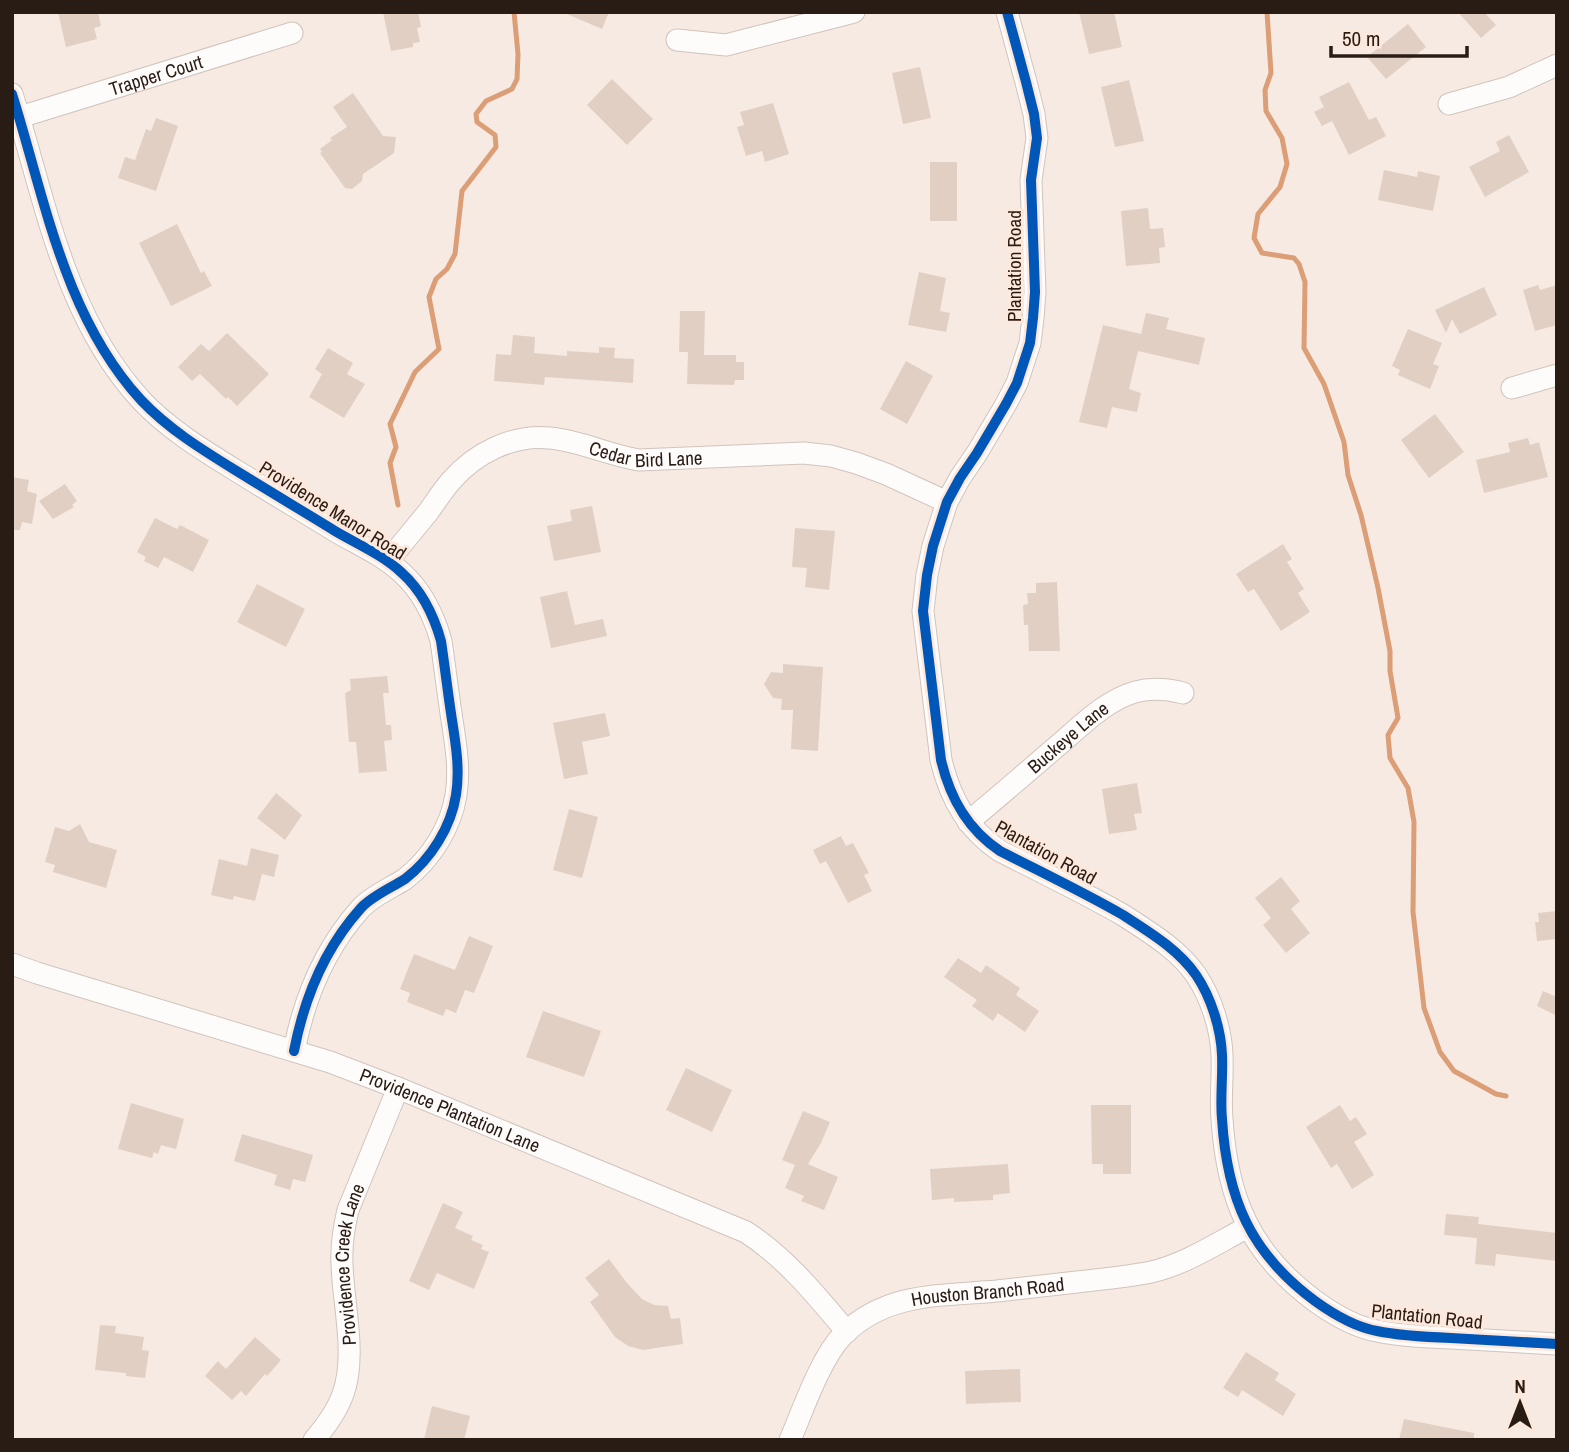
<svg xmlns="http://www.w3.org/2000/svg" width="1569" height="1452" viewBox="0 0 1569 1452" font-family="'Archivo Narrow',sans-serif">
  <rect width="100%" height="100%" fill="#f6eae3"/>
  <g fill="none" stroke-linecap="round" stroke-linejoin="round">
    <path stroke="#db9e76" stroke-width="5" d="M1267 12 1271 73 1265 90 1266 111 1282 138 1287 164 1280 187 1258 214 1254 238 1262 253 1294 258 1299 264 1305 282 1304 348 1324 384 1344 442 1348 475 1361 515 1378 588 1390 651V671L1398 718 1388 735 1390 758 1408 788 1414 822 1413 912 1424 1008 1440 1052 1454 1071 1496 1094 1506 1096
      M398 505 390 463 396 447 390 424 415 372 439 349 429 297 436 279 447 269 455 254 462 191 496 147 495 135 477 122 476 114 486 101 512 89 517 79 518 54 514 12"/>
  </g>
  <path fill="#e2cfc4" d="M58 12H98L101 26 94 28 97 39 66 47Z
    M383 12H418L421 27 417 28 420 42 413 43V47L391 51Z
    M562 12H609L602 29Z
    M1079 12H1114L1122 47 1089 54Z
    M1458 12H1484L1496 25 1481 38Z
    M1408 24 1426 47 1386 79 1367 57Z
    M920 67 931 118 903 124 892 73Z
    M612 79 653 119 627 145 587 105Z
    M1129 80 1144 141 1115 147 1101 87Z
    M1349 82 1369 120 1376 117 1386 136 1349 155 1332 121 1322 126 1314 112 1324 107 1319 97Z
    M353 93 383 136 396 137 394 153 363 174 362 181 352 189 345 188 320 153 322 152 320 149 332 140 330 138 347 127 333 107Z
    M773 103 789 154 765 162 762 151 746 156 737 127 744 125 740 112Z
    M156 118 178 126 156 191 118 178 125 157 135 160 146 129 151 131Z
    M1509 135 1529 172 1485 197 1469 167 1500 151 1496 142Z
    M930 162H957V221H930Z
    M1384 170 1417 177 1418 171 1440 176 1433 211 1378 200Z
    M1148 208 1150 229 1163 228 1165 247 1159 248 1160 263 1126 266 1121 211Z
    M177 224 201 273 204 271 212 286 171 306 139 243Z
    M919 272 946 278 940 311 950 313 946 332 908 325Z
    M1538 285 1540 290 1557 285V325L1535 331 1523 290Z
    M1484 287 1497 315 1460 334 1452 319 1446 333 1435 310Z
    M680 311H705L704 355H736V362H744V380H735L734 385 687 384 688 352H679Z
    M1146 313 1169 318 1166 329 1205 338 1199 365 1138 351 1129 389 1141 393 1137 412 1112 407 1107 428 1079 422 1103 325 1141 334Z
    M1408 329 1442 343 1433 364 1439 366 1430 389 1398 375 1400 370 1392 366Z
    M227 333 269 374 237 406 228 397 226 399 200 374 192 381 178 367 201 344 209 351Z
    M513 335 535 337 534 353 567 356V351L599 353V347L615 348 614 358 634 359 633 383 545 377 544 385 494 381 496 354 511 355Z
    M328 348 353 363 347 374 365 384 344 418 309 397 322 374 315 369Z
    M906 361 933 376 907 424 880 409Z
    M1435 414 1464 452 1429 478 1401 440Z
    M1528 438 1530 445 1539 442 1548 477 1484 493 1476 460 1510 452 1508 443Z
    M12 477 29 480 27 491 37 494 32 524 22 522 20 530H12Z
    M65 484 77 501 72 505 74 507 53 519 39 501Z
    M592 506 601 552 554 561 547 526 572 521 570 510Z
    M155 518 177 529 180 525 209 540 193 572 164 557 158 568 144 561 146 557 137 552Z
    M795 528 835 531 829 590 805 587 807 568 792 567Z
    M1283 544 1292 559 1287 562 1304 589 1298 593 1310 612 1281 631 1254 589 1248 592 1236 574Z
    M1057 582 1060 651H1029L1028 625H1024L1023 605 1028 604 1027 593H1036V583Z
    M257 584 305 609 286 647 237 622Z
    M567 591 575 625 603 619 607 636 551 648 540 597Z
    M783 664 823 667 818 751 791 749 793 710H781L782 699 773 698 764 684 771 672 783 673Z
    M387 676 389 693H383L386 725H391L392 740 384 741 387 771 359 773 356 742H349L345 693 351 690 350 679Z
    M605 713 610 736 582 742 588 774 564 779 553 723Z
    M1137 783 1142 813 1134 814 1137 830 1109 834 1102 789Z
    M276 793 302 815 285 840 257 818Z
    M569 809 598 817 582 878 553 870Z
    M80 824 89 842 117 850 106 888 53 872 55 865 45 862 55 827 69 831Z
    M841 836 846 846 853 843 869 873 864 875 872 891 848 903 826 861 820 864 813 850Z
    M251 848 279 855 274 877 262 874 255 901 234 896 233 900 211 895 219 859 247 866Z
    M1281 877 1300 901 1291 909 1310 933 1286 953 1263 925 1271 918 1255 898Z
    M1557 911V939L1537 941 1535 922H1539L1538 913Z
    M469 936 493 946 474 993 465 990 456 1013 446 1009 443 1016 407 1002 410 993 400 989 414 954 455 970Z
    M958 958 981 973 986 965 1020 988 1016 995 1039 1011 1025 1032 998 1013 993 1021 972 1006 977 1000 944 977Z
    M1543 991 1557 997V1016L1537 1006Z
    M543 1011 601 1031 584 1077 526 1057Z
    M686 1068 732 1090 712 1132 666 1110Z
    M131 1103 184 1119 176 1149 161 1145 158 1154 154 1152 152 1158 118 1149Z
    M1091 1105H1131V1174H1103V1164H1092Z
    M1340 1105 1350 1121 1356 1117 1367 1134 1354 1142 1374 1175 1352 1189 1337 1164 1331 1168 1306 1127Z
    M803 1111 830 1122 821 1143 808 1164 838 1177 824 1210 801 1201 804 1196 785 1188 795 1165 782 1160Z
    M242 1134 313 1155 305 1182 293 1179 290 1190 274 1185 277 1175 234 1161Z
    M1008 1164 1010 1193 993 1195V1200L954 1202V1198L932 1200 930 1169Z
    M443 1203 463 1212 455 1228 473 1236 471 1240 483 1245 481 1249 489 1252 474 1289 437 1273 429 1290 409 1281Z
    M1446 1214 1479 1217 1478 1224 1557 1233V1261L1496 1254 1495 1266 1475 1264 1477 1238 1444 1235Z
    M609 1259 627 1283 642 1299 654 1305 668 1306 671 1319 680 1318 683 1344 643 1350 628 1346 615 1337 590 1302 599 1295 585 1278Z
    M100 1325 116 1326 115 1333 144 1337 142 1350 149 1351 145 1378 126 1376V1373L95 1370Z
    M255 1337 281 1360 267 1376 265 1374 246 1396 241 1391 232 1400 205 1376 218 1361 226 1369Z
    M1246 1352 1279 1373 1275 1380 1296 1394 1283 1416 1242 1390 1238 1397 1223 1388Z
    M1020 1369 1021 1402 966 1404 965 1371Z
    M432 1406 470 1416 464 1440H424Z
    M1404 1419 1474 1433V1440H1399Z"/>
  <g fill="none" stroke-linecap="round" stroke-linejoin="round">
    <g stroke="#d0c4bd" stroke-width="23">
      <g id="street">
        <path d="M1007 12 1026 82 1034 114 1037 138 1031 180 1035 292 1033 318 1030 343 1017 383 1006 404 977 453 960 478 947 502 933 546 927 575 923 611 941 760C950 798 967 829 1000 851 1041 872 1083 892 1123 915 1149 932 1178 949 1196 975 1211 997 1221 1029 1222 1055 1223 1077 1220 1098 1222 1119 1227 1198 1250 1253 1315 1301 1333 1314 1355 1327 1377 1331 1401 1336 1426 1337 1451 1338 1486 1340 1521 1342 1557 1344"/>
        <path d="M677 40 726 45 854 12"/>
        <path d="M12 94C45 199 64 316 141 400 171 432 211 455 248 478 277 496 306 513 335 531 357 544 383 555 402 573 422 591 434 616 441 641 445 668 448 694 452 720 456 745 460 770 456 795 451 827 431 859 405 879 391 888 372 896 361 908 325 948 304 999 294 1051"/>
        <path d="M1449 104 1509 87 1557 65"/>
        <path id="s1" d="M20 117 292 33"/>
        <path d="M1512 388 1557 375"/>
        <path id="s2" d="M388 561C402 544 415 528 429 511 436 501 443 490 451 481 475 453 513 434 550 438 581 441 608 455 639 460L804 453 831 456 856 463 886 474 947 502"/>
        <path id="s3" d="M968 822C997 798 1026 773 1055 748 1079 728 1104 701 1135 692 1150 688 1168 689 1183 693"/>
        <path id="s4" d="M12 964 37 973 330 1062 398 1088 746 1232C786 1258 816 1295 847 1332"/>
        <path id="s5" d="M314 1440C326 1426 337 1411 343 1394 357 1355 343 1304 342 1264 341 1246 344 1227 348 1210L398 1088"/>
        <path id="s6" d="M790 1440C803 1410 821 1357 843 1335 886 1292 941 1296 997 1291 1024 1288 1051 1285 1077 1282 1102 1279 1127 1277 1151 1272 1186 1264 1217 1243 1248 1227"/>
      </g>
    </g>
    <use href="#street" stroke="#fefcfb" stroke-width="21"/>
    <g stroke="#fee8db" stroke-width="15">
      <path id="cycleway" d="M1007 12 1026 82 1034 114 1037 138 1031 180 1035 292 1033 318 1030 343 1017 383 1006 404 977 453 960 478 947 502 933 546 927 575 923 611 941 760C950 798 967 829 1000 851 1041 872 1083 892 1123 915 1149 932 1178 949 1196 975 1211 997 1221 1029 1222 1055 1223 1077 1220 1098 1222 1119 1227 1198 1250 1253 1315 1301 1333 1314 1355 1327 1377 1331 1401 1336 1426 1337 1451 1338 1486 1340 1521 1342 1557 1344
        M12 94C45 199 64 316 141 400 171 432 211 455 248 478 277 496 306 513 335 531 357 544 383 555 402 573 422 591 434 616 441 641 445 668 448 694 452 720 456 745 460 770 456 795 451 827 431 859 405 879 391 888 372 896 361 908 325 948 304 999 294 1051"/>
    </g>
    <use href="#cycleway" stroke="#0057b8" stroke-width="10"/>
  </g>
  <g text-anchor="middle" dominant-baseline="central" stroke-width="6" stroke-linejoin="round" paint-order="stroke">
    <g font-size="19" fill="#291c14" stroke="#fee8db">
      <text stroke="none"><textPath href="#s1" startOffset="142">Trapper Court</textPath></text>
      <text transform="translate(1014 266) rotate(-90)">Plantation Road</text>
      <text stroke="none"><textPath href="#s2" startOffset="312">Cedar Bird Lane</textPath></text>
      <text transform="translate(333 510) rotate(32)">Providence Manor Road</text>
      <text stroke="none"><textPath href="#s3" startOffset="131">Buckeye Lane</textPath></text>
      <text transform="translate(1046 852) rotate(29)">Plantation Road</text>
      <text stroke="none"><textPath href="#s4" startOffset="462">Providence Plantation Lane</textPath></text>
      <text stroke="none"><textPath href="#s5" startOffset="186">Providence Creek Lane</textPath></text>
      <text stroke="none"><textPath href="#s6" startOffset="273">Houston Branch Road</textPath></text>
      <text transform="translate(1427 1316) rotate(6)">Plantation Road</text>
    </g>
  </g>
  <rect width="1569" height="1452" fill="none" stroke="#291c14" stroke-width="28"/>
  <g transform="translate(1520 1403)" stroke="#fee8db" stroke-width="5" paint-order="stroke">
  <path d="M0-5L12 26L0 18L-12 26Z" fill="#291c14"/>
  <text y="-10" font-size="19" font-weight="bold" text-anchor="middle" fill="#291c14">N</text>
  </g>
  <path d="M1331 46v10h136v-10" fill="none" stroke="#291c14" stroke-width="3.5"/>
  <text x="1342" y="46" font-size="21" fill="#291c14" stroke="#fee8db" stroke-width="5" paint-order="stroke">50 m</text>
</svg>
